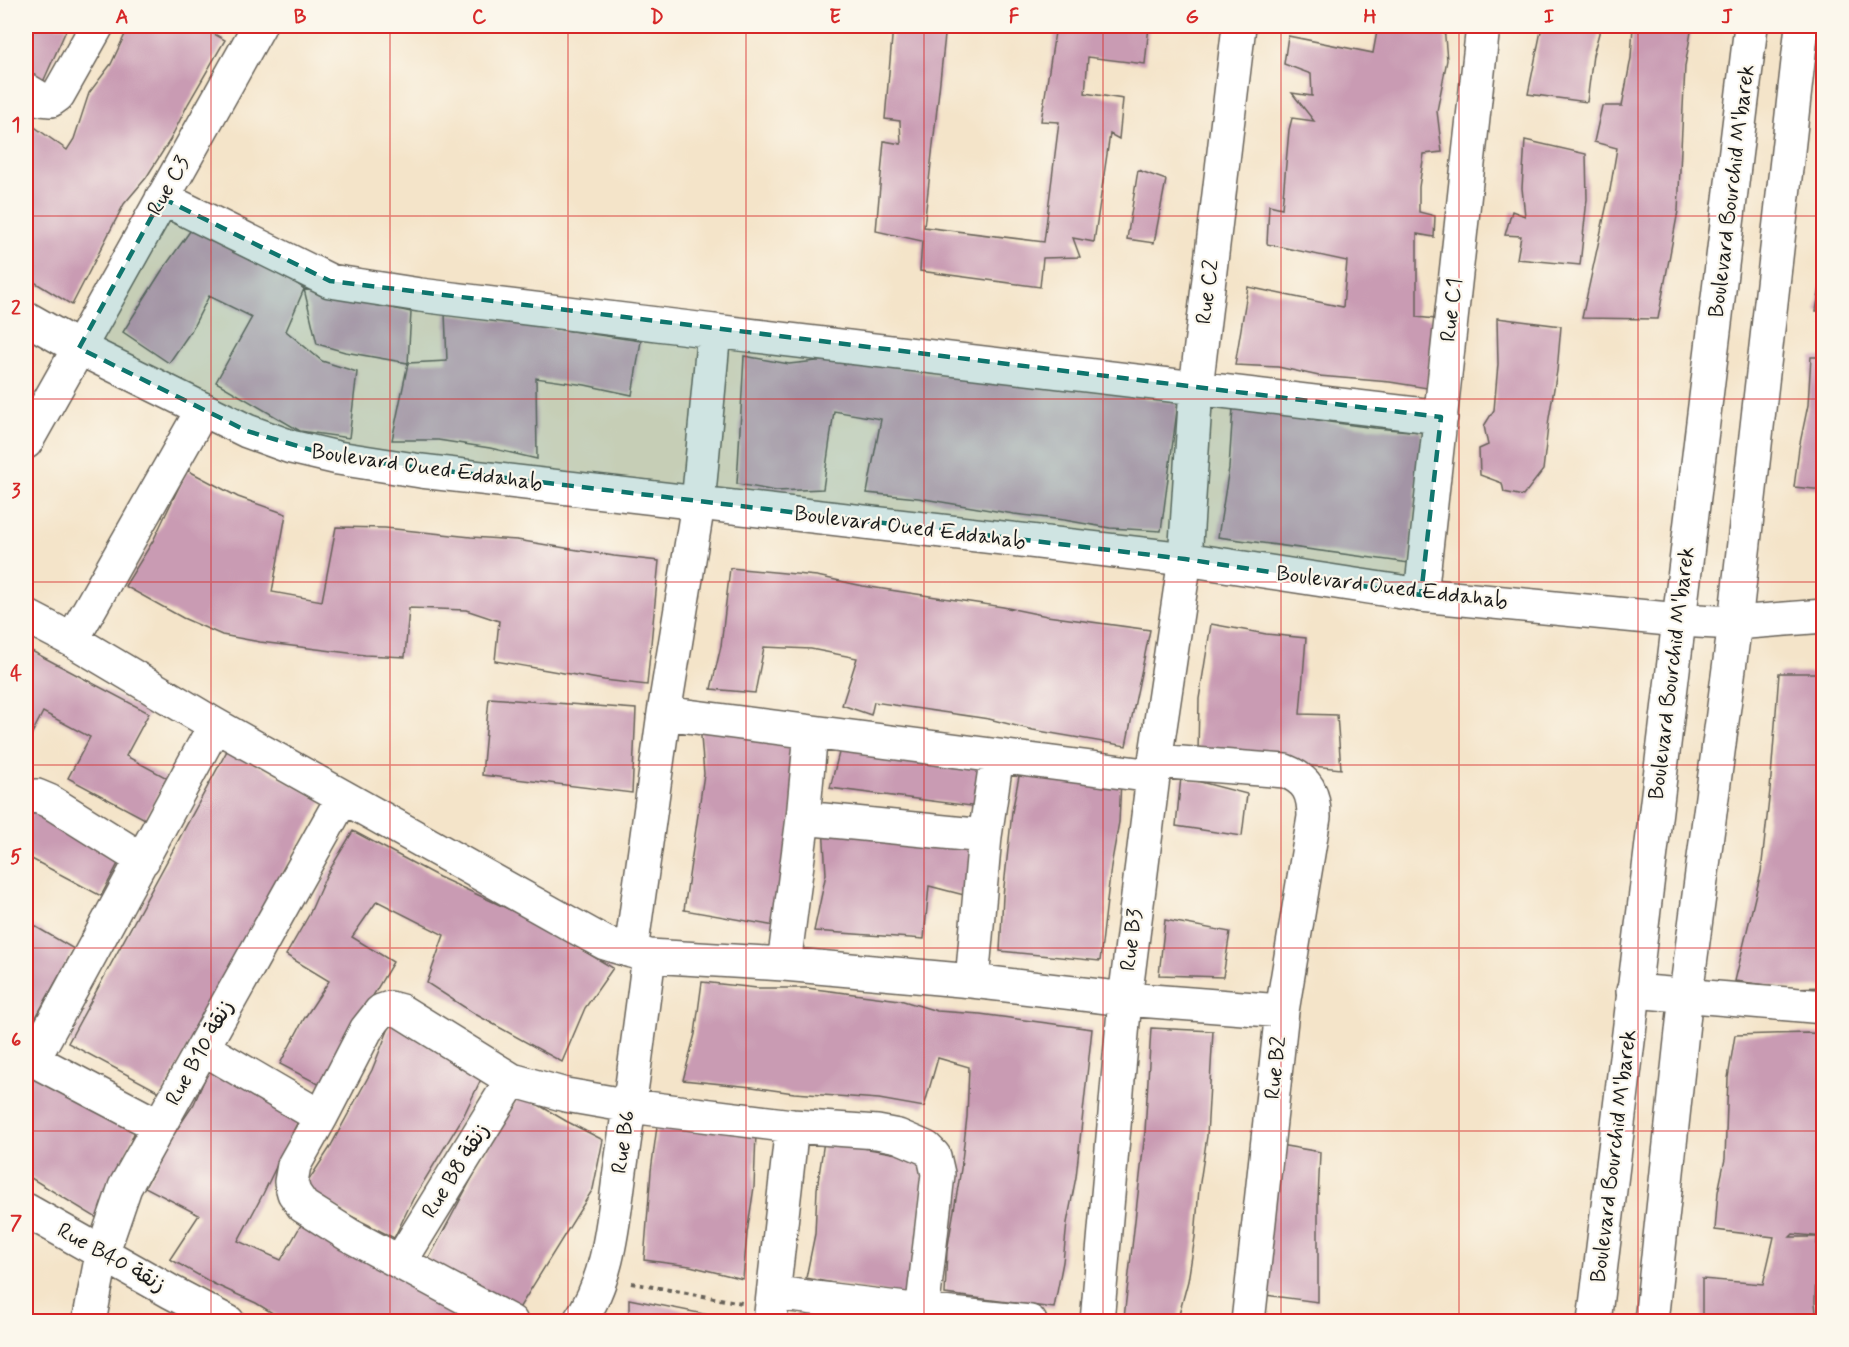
<svg xmlns="http://www.w3.org/2000/svg" width="1849" height="1347" viewBox="0 0 1849 1347" font-family="Mynerve,'Playpen Sans Arabic',sans-serif">
  <rect width="100%" height="100%" fill="#fbf7ec"/>
  <filter id="ink" filterUnits="userSpaceOnUse"><feTurbulence type="fractalNoise" baseFrequency=".0167" numOctaves="2"/><feDisplacementMap in="SourceGraphic" scale="12" xChannelSelector="R" yChannelSelector="G"/><feConvolveMatrix kernelMatrix="1 2 1 2 8 2 1 2 1" color-interpolation-filters="sRGB"/></filter>
  <filter id="wash" filterUnits="userSpaceOnUse"><feTurbulence type="fractalNoise" baseFrequency=".008" numOctaves="4" result="noise"/><feDisplacementMap in="SourceGraphic" scale="24" xChannelSelector="R" yChannelSelector="G"/><feGaussianBlur stdDeviation="1.35" result="paint"/><feColorMatrix in="noise" values="0 0 0 0 0 0 0 0 0 0 0 0 0 0 0 0 0 1.4 0 .05"/><feComposite in="paint" operator="in"/></filter>
  <g filter="url(#wash)">
    <rect width="100%" height="100%" fill="#f4e4c9"/>
    <g id="blocks">
      <path fill="#c99bb3" d="M26 26H68L43 82 26 72Z
        M129 26H200L225 40 188 104 170 140 146 178 124 204 72 305 26 277V121L67 150 74 139 89 93 111 64Z
        M893 26H946L924 227 1044 242 1059 122 1041 121 1056 26H1095L1105 27V26H1149L1145 64 1088 57 1085 93 1123 99 1119 139 1110 134 1094 242 1073 238 1080 257 1043 258 1040 287 920 271 922 241 876 231 884 141 901 144 900 121 885 119Z
        M1378 26H1444L1447 60 1437 111 1442 152 1424 154 1419 187V212L1435 216 1434 237 1417 234V317L1435 319 1427 388 1390 382 1319 376 1278 367 1235 365 1248 287 1343 307 1347 261 1267 244 1269 205 1282 208 1289 130 1292 118 1314 121 1292 93 1312 96 1311 74 1284 64 1288 36 1373 53Z
        M1542 26H1601L1593 55 1587 102 1528 94Z
        M1633 26H1692L1685 66 1678 211 1658 319 1582 318 1610 190 1617 148 1594 142 1602 106H1622L1631 58Z
        M1525 140 1586 154 1587 199 1580 265 1517 259 1521 236 1505 235 1512 211 1525 216 1522 188Z
        M1138 170 1166 180 1154 243 1127 239Z
        M193 227 276 268 304 289 286 331 322 361 357 372 349 438 300 431 216 382 252 317 209 296 191 331 169 363 123 332 161 272Z
        M1822 276 1824 311H1816Z
        M304 289 411 312 408 363 345 352 317 344Z
        M445 313 641 341 632 395 585 385 536 378 537 459 490 448 438 440H392L408 363 447 361Z
        M1497 318 1561 326 1557 371 1549 418 1543 470 1523 496 1504 492 1502 483 1480 475 1479 449 1488 445 1484 426 1494 410 1498 364Z
        M744 356 789 364 835 359 886 365 932 374 978 375 1178 403 1161 531 1110 528 1064 520 1014 514 918 498 867 493 881 419 834 411 823 489 776 491 737 484Z
        M1811 357H1824V490L1794 487 1799 448 1808 405Z
        M1233 408 1280 413 1329 422 1375 428 1422 432 1409 563 1218 537 1229 468Z
        M187 470 238 497 286 514 272 592 322 601 336 527 385 528 471 537 517 540 614 556 659 561 647 685 604 680 495 661 499 621 466 610 409 608 405 657 365 655 260 642 222 635 183 618 125 586 153 541Z
        M730 568 817 576 863 586 1003 607 1047 616 1150 630 1126 746 1033 730 989 719 874 702 871 715 842 705 857 658 811 649 764 647 755 693 711 689 721 646Z
        M1211 624 1266 634 1306 638 1300 714 1337 715 1341 769 1198 754 1199 699Z
        M26 648 149 713 126 756 167 778 145 819 68 778 90 737 43 712 26 745Z
        M1779 673H1824V987L1792 988 1735 981 1761 872 1770 790Z
        M489 698 636 709 632 793 482 775Z
        M700 724 799 735 781 927 684 910 704 774Z
        M842 741 984 765 979 807 830 788Z
        M228 749 322 800 163 1094 68 1043Z
        M1022 761 1121 780 1119 822 1111 866 1100 961 1000 951 1003 896 1012 812Z
        M1181 777 1247 794 1242 836 1176 826Z
        M34 808 122 856 101 896 26 856V824Z
        M823 827 975 844 968 896 929 886 924 939 814 931 826 874Z
        M353 831 439 877 526 917 613 968 585 1008 562 1062 475 1014 427 983 444 935 377 901 352 937 393 962 371 999 328 1089 280 1064 304 1019 329 981 286 955 309 915 326 876Z
        M1165 920 1230 932 1223 977 1159 975Z
        M26 921 74 949 31 1026 26 1022Z
        M702 982 757 988H807L900 1000 937 1011 980 1014 1092 1029 1076 1177 1067 1223 1063 1262 1054 1308 945 1294 947 1251 961 1169 967 1117 969 1067 938 1058 924 1107 879 1099 794 1093 752 1087 683 1080 695 1034Z
        M391 1023 482 1077 463 1117 413 1199 394 1238 349 1215 303 1189 329 1149 372 1070Z
        M1151 1028 1213 1031 1207 1136 1199 1189 1195 1237 1188 1281 1177 1322H1144L1124 1318 1145 1132Z
        M1808 1033 1824 1034V1237L1793 1234 1790 1237H1817L1815 1302 1817 1322H1702V1279L1763 1284 1774 1237 1715 1230 1718 1192 1725 1159 1728 1078 1735 1035Z
        M26 1059 138 1123 100 1220 26 1175Z
        M212 1062 302 1113 263 1194 238 1241 281 1260 305 1218 490 1322H287L256 1303 214 1284 170 1259 199 1215 145 1187 173 1135 194 1104Z
        M520 1094 566 1121 603 1140 593 1189 518 1310 426 1264 482 1159Z
        M658 1119 756 1132 754 1187 747 1233 743 1279 690 1266 644 1260 651 1171Z
        M824 1141 925 1159 914 1298 806 1278 815 1234 817 1189Z
        M1274 1144 1320 1152 1318 1201V1302L1258 1294Z
        M629 1299 734 1320V1322H629Z
        M806 1316 827 1320V1322H805Z"/>
    </g>
  </g>
  <g filter="url(#ink)">
    <use href="#blocks" fill-opacity="0" stroke="#686259" stroke-width="1.5"/>
    <g fill="none" stroke-linecap="round" stroke-linejoin="round">
      <g stroke="#686259" stroke-width="36">
        <path id="minor" d="M26 90 41 99 51 100 58 95 97 26
          M162 198 330 281 420 295 714 331 1441 417
          M714 331 698 504 664 713 631 951 649 956 784 964 972 981 1125 999 1282 1011
          M79 348 259 26
          M1421 595 1483 26
          M26 616 72 640 215 725 574 926 605 943 631 951
          M72 640 203 409
          M664 713 1153 776
          M1155 761 1285 771C1308 780 1314 793 1314 817L1282 1011 1248 1322
          M26 797 37 796 49 801 143 860
          M803 818 985 836
          M784 964 803 818 811 732
          M972 981 985 836 997 756
          M1633 991 1824 1007
          M203 1048 321 1117
          M26 1056 159 1126
          M33 1060 215 725
          M26 1210 171 1292 228 1322
          M400 1262 512 1080
          M774 1293 922 1311 1030 1322
          M89 1322 102 1254 125 1187 343 797
          M511 1322 349 1235 303 1206 294 1193 291 1182 294 1165 321 1117 366 1030 381 1011 390 1008 401 1011 512 1080 566 1095 630 1106 792 1126 877 1132 898 1136 926 1148 934 1156 938 1174 921 1322
          M579 1322C611 1276 613 1218 621 1164 631 1095 640 1026 649 956
          M770 1322 792 1126
          M1097 1322 1125 999 1155 761 1185 559 1196 388 1239 26"/>
      </g>
      <g stroke="#686259" stroke-width="36">
        <path id="tertiary" d="M26 318 79 348 247 431 291 447 338 458 421 471 1185 559 1421 595 1679 620 1735 623 1824 616
          M26 442 79 348"/>
      </g>
      <g stroke="#686259" stroke-width="36">
        <path id="secondary" d="M1594 1322 1751 26
          M1651 1322 1686 994 1735 623 1802 26"/>
      </g>
      <path stroke="#686259" stroke-width="4" stroke-dasharray="4.5 4.5" stroke-linecap="butt" d="M631 1283 742 1303"/>
      <use href="#minor" stroke="#fff" stroke-width="33"/>
      <use href="#tertiary" stroke="#fff" stroke-width="33"/>
      <use href="#secondary" stroke="#fff" stroke-width="33"/>
    </g>
  </g>
  <path fill="#0f766e" fill-opacity="0.2" stroke="#0f766e" stroke-width="4.5" stroke-dasharray="12 8" stroke-linejoin="round" d="M162 198 330 281 1441 417 1421 595 1185 559 338 458 247 431 79 348Z"/>
  <path fill="none" stroke="#d62828" stroke-width="1.5" stroke-opacity="0.55" d="M211 26V1322M390 26V1322M568 26V1322M746 26V1322M924 26V1322M1103 26V1322M1281 26V1322M1459 26V1322M1638 26V1322M26 216H1824M26 399H1824M26 582H1824M26 765H1824M26 948H1824M26 1131H1824"/>
  <g text-anchor="middle" dominant-baseline="central" stroke-width="4.5" stroke-linejoin="round" paint-order="stroke">
    <g font-size="22" fill="#1c1c1c" stroke="#fbf7ec">
      <text transform="translate(169 186) rotate(-61)">Rue C3</text>
      <text transform="translate(1732 191) rotate(-83)">Boulevard Bourchid M'barek</text>
      <text transform="translate(1208 292) rotate(-83)">Rue C2</text>
      <text transform="translate(1452 310) rotate(-84)">Rue C1</text>
      <text transform="translate(427 468) rotate(8)">Boulevard Oued Eddahab</text>
      <text transform="translate(910 528) rotate(7)">Boulevard Oued Eddahab</text>
      <text transform="translate(1392 588) rotate(7)">Boulevard Oued Eddahab</text>
      <text transform="translate(1672 673) rotate(-83)">Boulevard Bourchid M'barek</text>
      <text transform="translate(1132 940) rotate(-83)">Rue B3</text>
      <text transform="translate(200 1053) rotate(-61)">Rue B10 زنقة</text>
      <text transform="translate(1276 1068) rotate(-84)">Rue B2</text>
      <text transform="translate(624 1142) rotate(-82)">Rue B6</text>
      <text transform="translate(1614 1156) rotate(-83)">Boulevard Bourchid M'barek</text>
      <text transform="translate(456 1171) rotate(-58)">Rue B8 زنقة</text>
      <text transform="translate(111 1258) rotate(29)">Rue B40 زنقة</text>
    </g>
  </g>
  <rect width="1849" height="1347" fill="none" stroke="#fbf7ec" stroke-width="66"/>
  <rect x="33" y="33" width="1783" height="1281" fill="none" stroke="#d62828" stroke-width="2"/>
  <g font-size="20" text-anchor="middle" font-weight="bold" fill="#d62828">
    <text x="122" y="23">A</text>
    <text x="300" y="23">B</text>
    <text x="479" y="23">C</text>
    <text x="657" y="23">D</text>
    <text x="835" y="23">E</text>
    <text x="1014" y="23">F</text>
    <text x="1192" y="23">G</text>
    <text x="1370" y="23">H</text>
    <text x="1549" y="23">I</text>
    <text x="1727" y="23">J</text>
    <text x="16" y="131">1</text>
    <text x="16" y="314">2</text>
    <text x="16" y="497">3</text>
    <text x="16" y="680">4</text>
    <text x="16" y="863">5</text>
    <text x="16" y="1046">6</text>
    <text x="16" y="1229">7</text>
  </g>
</svg>
